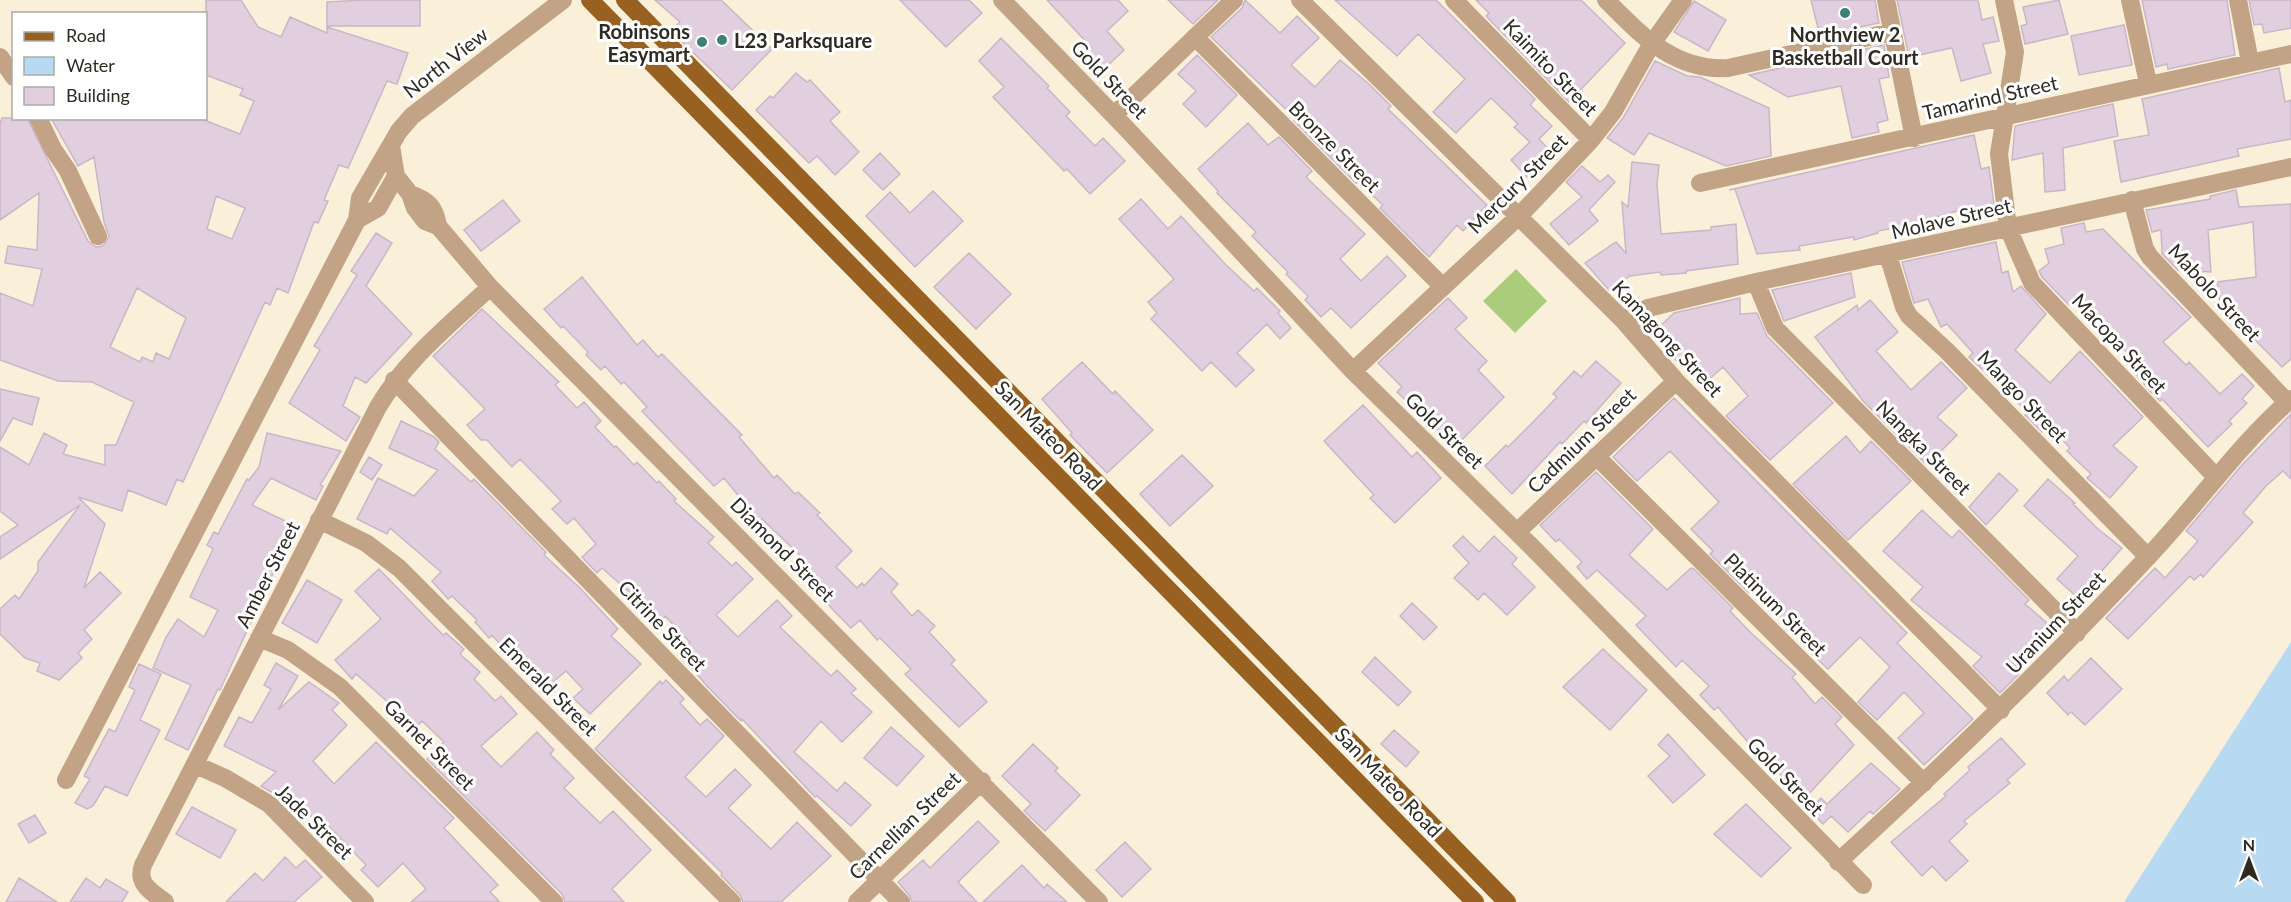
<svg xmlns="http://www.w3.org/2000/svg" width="2291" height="902" viewBox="0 0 2291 902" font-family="Lato,sans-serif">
  <rect width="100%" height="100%" fill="#faf0da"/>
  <path fill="#abcc7a" d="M1516 269 1547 301 1515 333 1483 301Z"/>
  <path fill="#b7daf2" d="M2291 642V902H2124Z"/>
  <path fill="#e1cfe0" stroke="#c8b7c7" stroke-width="1.5" fill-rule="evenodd" d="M206 0H241L258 27 281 37 290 17 327 33V27L408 53 397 84 387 81 348 168 339 165 324 200 328 201 318 223 314 222 288 293 277 288 270 305 265 302 183 482 177 479 166 505 128 490 122 511 78 497 105 524 84 588 100 572 121 593 84 630 92 639 78 653 82 658 59 680 37 671 40 663 25 658 0 634V609L15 595 19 599 38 571V562L80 505 0 559V537L18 525 0 511V447L29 465 44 433 67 445 63 454 105 465V445H116L134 402 92 382 58 381 0 360V293L33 306 42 269 5 263 8 246 37 250 39 193 0 220V124L2 118H27L88 241 96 247 103 246 109 236 104 222 94 157 78 166 51 118H199L240 134 254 101 240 95 243 89 206 75ZM216 196 245 208 232 239 207 229ZM137 288 186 318 169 359 156 353 153 362 142 357 140 362 110 347Z
    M365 0H420V26H327V2Z
    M655 0H721L772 49 732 90 671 31 680 22Z
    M900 0H969L982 13 946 47Z
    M1047 0H1118L1128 11 1107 31 1124 50 1103 70 1086 52 1091 47Z
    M1168 0H1218L1193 24Z
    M1245 0 1280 33 1297 16 1319 38 1291 65 1315 87 1340 60 1369 84 1391 106 1388 109 1487 205 1463 231 1457 225 1429 257 1380 208 1383 205 1358 182 1356 183 1294 121 1296 119 1211 37 1242 8Z
    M1335 0H1436L1535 99 1530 105 1552 126 1539 139 1553 154 1527 177 1511 160 1530 142 1514 127 1518 124 1491 98 1456 133 1433 112 1465 79 1418 34 1397 56Z
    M1476 0H1581L1625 43 1569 102 1486 16 1489 13Z
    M1811 0H1875L1879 23 1820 36Z
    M1897 0H1978L1982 20 1993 17 1999 41 1983 44 1991 73 1961 81 1952 48 1909 57Z
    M2059 0 2068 34 2025 44 2021 26 2027 24 2023 7Z
    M2142 0H2227L2235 55 2168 69 2167 64 2156 67Z
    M2249 0H2291V28L2264 33 2262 24 2254 25Z
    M1694 1 1726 20 1708 51 1674 32Z
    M2124 25 2132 65 2079 75 2071 36Z
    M1001 38 1049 86 1047 88 1070 112 1066 116 1095 146 1103 138 1125 161 1090 194 1067 169 1064 171 993 97 1004 87 979 61Z
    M1884 45 1889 77 1879 79 1888 120 1877 123 1879 132 1852 138 1841 86 1788 97 1749 75Z
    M1197 55 1237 95 1206 127 1183 104 1196 91 1178 74Z
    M1655 61 1687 76 1700 77 1769 108 1771 156 1726 166 1649 133 1634 155 1607 138 1623 118Z
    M2279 68 2285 102 2291 100V139L2237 149 2239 156 2121 182 2114 141 2149 135 2142 99Z
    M796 73 807 82 810 80 840 112 830 121 859 152 835 175 817 156 809 163 756 110 770 96 773 98Z
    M2113 104 2118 136 2063 148 2065 190 2045 192 2043 153 2012 160 2015 126Z
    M1248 123 1268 145 1279 137 1312 171 1306 177 1365 234 1340 259 1361 281 1387 256 1406 276 1351 328 1331 308 1321 317 1305 300 1308 296 1286 274 1288 272 1252 236 1256 232 1217 193 1218 191 1198 169Z
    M1974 135 1981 169 1989 167 1994 205 1965 212 1964 209 1912 224 1878 231V233L1854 240V237L1830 241 1799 246 1800 250 1757 254 1735 189 1729 190Z
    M880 153 900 174 883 190 863 170Z
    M1632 162 1659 165 1657 184 1661 234 1711 230V227L1736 224 1738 264 1686 271V273L1661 275 1660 272 1630 276 1609 290 1585 263 1616 242 1626 253 1622 202 1628 207Z
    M1582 166 1600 182 1608 175 1615 182 1589 210 1598 221 1569 245 1550 224 1582 197 1566 182Z
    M2236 190 2239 207 2291 204V359L2282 367 2225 310 2221 311 2217 282 2256 277 2253 222 2208 230 2211 272 2178 270 2162 254 2161 230 2152 232 2146 210 2210 199V196Z
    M933 191 963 221 915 267 866 216 890 192 910 213Z
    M1141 199 1168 229 1181 216 1226 265 1254 291 1257 288 1280 311 1278 313 1291 328 1280 339 1267 324 1237 353 1254 370 1236 387 1211 362 1202 371 1151 319 1157 313 1148 302 1174 279 1119 219Z
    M503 200 520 221 481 251 464 230Z
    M2084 223 2086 232 2103 229 2191 317 2163 342 2186 365 2189 362 2220 394 2242 374 2254 386 2242 399 2247 403 2229 421 2232 424 2208 447 2162 399 2160 401 2148 389 2137 375 2143 369 2119 344 2114 348 2099 330 2101 329 2075 301 2069 305 2042 277 2039 271 2049 263 2045 249 2064 244 2061 228Z
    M376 233 392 243 366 286 412 334 366 383 355 377 343 406 360 417 346 441 289 403 320 350 314 346 357 275 351 271Z
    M1996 242 2002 273 2008 271 2013 292 2021 286 2046 314 2015 350 2050 383 2080 351 2143 417 2113 446 2137 467 2110 498 2087 478 2091 474 2067 451 2070 448 2049 425 2042 432 2025 415 2028 412 1969 357 1973 353 1947 324 1941 327 1928 299 1914 303 1902 262Z
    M969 253 1011 294 976 329 934 287Z
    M1851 273 1855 297 1784 321 1772 290Z
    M582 277 637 345 643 340 658 357 662 354 742 435 739 437 774 478 777 475 795 494 798 492 820 513 817 515 852 551 836 567 857 588 862 583 864 586 881 568 898 584 891 592 912 616 918 610 935 626 929 632 955 660 951 664 987 702 959 727 905 674 911 669 880 638 877 640 860 620 851 628 834 611 797 570 806 561 762 519 759 521 724 478 714 486 642 411 647 407 624 382 621 384 605 366 601 370 586 355 588 352 563 326 561 328 544 309Z
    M1448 298 1467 318 1455 329 1487 361 1478 370 1504 397 1455 447 1397 392 1402 387 1378 363Z
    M1740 298V314L1757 313 1767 336 1833 403 1770 460 1726 416 1748 396 1723 367 1706 382 1685 359 1679 364 1653 333 1674 313Z
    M1870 300 1898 332 1876 351 1911 390 1941 362 1967 388 1937 417 1957 435 1927 465 1864 402 1815 337 1857 305 1858 310Z
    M482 309 559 382 555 385 577 408 584 402 601 421 595 427 614 447 616 446 634 465 637 462 657 483 659 481 676 499 674 501 714 537 708 543 732 566 736 562 753 579 716 615 738 637 777 600 792 616 780 627 831 676 837 670 856 689 851 693 872 712 842 742 821 721 794 752 837 791 845 782 871 805 851 826 817 796 815 797 742 719 741 721 706 685 679 653 690 642 665 616 653 628 639 614 646 607 602 568 597 573 582 557 596 544 574 518 567 524 552 509 561 501 520 459 512 467 487 440H481L467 425 485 409 433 356Z
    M1596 361 1621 383 1586 423 1584 421 1562 444 1560 442 1512 494 1485 466 1506 445 1508 447 1536 419 1557 397 1553 394 1574 371 1581 377Z
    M1082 362 1113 394 1115 391 1153 430 1107 473 1070 435 1072 433 1042 399Z
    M0 389 39 398 32 425 13 418 0 441Z
    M1674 398 1907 633 1897 643 1973 719 1924 765 1898 738 1924 713 1904 692 1877 720 1858 702 1890 667 1860 637 1828 669 1812 654 1816 650 1752 590 1749 593 1710 554 1713 551 1691 529 1719 502 1670 451 1637 481 1613 457Z
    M1363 405 1412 457 1417 452 1441 478 1395 523 1370 498 1374 495 1324 441Z
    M2291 414V479L2283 471 2266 486 2243 513 2253 522 2203 577 2201 574 2194 580 2190 576 2128 639 2106 618 2155 568 2165 578 2198 541 2186 531 2242 465Z
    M401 421 433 436 439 442 435 449 471 482 474 479 546 552 544 555 580 588 618 629 611 636 641 664 590 714 573 698 583 689 566 671 544 690 513 654 511 656 492 635 489 638 475 622 477 620 452 596 448 599 432 581 441 572 390 528 387 534 357 519 378 478 414 496 438 470 389 448Z
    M267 433 341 451 320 485 323 486 316 500 271 478 252 505 298 527 289 546 286 545 220 690 218 689 188 750 165 739 191 685 153 668 166 637 178 619 204 637 218 610 190 597 213 549 207 545 214 532 218 534 247 479 249 480 259 467Z
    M1846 436 1860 453 1871 441 1911 481 1848 540 1793 484Z
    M1182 455 1213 486 1170 526 1140 494Z
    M369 457 382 465 372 480 360 472Z
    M1596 472 1653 529 1629 555 1667 590 1691 568 1694 569 1733 608 1730 611 1750 632 1796 674 1792 677 1815 704 1822 697 1842 717 1835 724 1854 745 1805 798 1758 754 1718 707 1714 710 1700 695 1709 686 1682 660 1676 667 1636 625 1646 616 1597 570 1587 579 1577 567 1582 562 1559 539 1556 542 1540 525Z
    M1999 473 2018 490 1986 525 1969 507Z
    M2048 479 2075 503 2073 504 2097 528 2122 548 2078 598 2057 579 2078 556 2024 506Z
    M1922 510 1952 538 1959 530 2029 600 2025 604 2047 623 2012 662 2022 671 2000 693 1973 666 1982 657 1911 600 1923 587 1883 551Z
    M1463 536 1479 552 1494 536 1517 558 1512 564 1535 587 1507 615 1484 593 1478 600 1454 578 1469 563 1453 546Z
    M379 569 443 635 446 633 464 649 460 654 480 672 474 679 495 701 501 696 517 714 481 746 501 767 537 732 554 750 550 754 574 778 564 788 600 823 613 811 651 850 612 889 624 902H565L562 894 427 759 444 742 422 721 416 727 356 674 352 679 335 660 381 619 355 591Z
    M307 580 342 600 317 643 282 623Z
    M1412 603 1437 627 1424 640 1400 616Z
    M1603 649 1647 690 1610 730 1563 687Z
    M1375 657 1411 692 1398 706 1362 672Z
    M2091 658 2122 689 2085 725 2071 712 2068 715 2047 693 2064 676 2068 681Z
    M276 663 298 676 278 710 309 682 339 703 332 710 347 725 313 761 334 784 376 742 454 818 444 828 498 885 490 892 500 902H411L426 889 403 863 378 887 361 870 366 865 325 822 321 826 303 808 299 811 281 791 276 795 261 786 276 772 224 746 239 717 252 723 271 689 264 685Z
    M139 664 161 674 140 720 160 730 127 796 105 786 93 806 87 809 75 803 90 779 84 776 109 729 115 732 135 690 129 687Z
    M666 680 684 699 680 703 700 725 707 719 724 736 685 777 706 797 735 769 751 785 728 808 771 849 797 822 831 856 781 902H743L740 895 721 875 722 873 595 749 660 681 662 684Z
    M891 727 924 756 897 786 864 758Z
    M1394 730 1419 752 1406 767 1381 744Z
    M1668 734 1705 775 1673 803 1648 776 1670 756 1658 745Z
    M2001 738 2025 764 2007 780 2010 783 1964 821 1967 824 1949 841 1968 861 1946 881 1932 866 1922 876 1891 842 1946 796 1944 794 1970 770 1968 767Z
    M1033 744 1058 768 1055 771 1080 795 1045 831 1024 811 1031 804 1002 776Z
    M1871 763 1900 789 1873 814 1870 811 1848 832 1831 816 1823 824 1809 810 1821 798 1827 804Z
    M1746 804 1791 848 1761 877 1714 834Z
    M192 807 236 830 220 858 176 834Z
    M35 815 46 833 29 843 18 824Z
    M978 821 999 842 958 882 977 902H912L909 895 898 882 923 860 930 868Z
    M1125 842 1151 869 1122 897 1096 870Z
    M285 857 296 868 305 860 322 877 294 902H226L255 873 263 881Z
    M1022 865 1044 888 1047 884 1067 902H983Z
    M19 878 57 902H6Z
    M86 878 100 888 106 879 128 892 122 902H70Z"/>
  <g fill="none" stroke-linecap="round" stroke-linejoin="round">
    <path stroke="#c3a385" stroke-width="18" d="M1002 0 1125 127 1353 371 1531 546 1863 885
      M1300 0 1623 320 1676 381 2001 710
      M1454 0 1591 140
      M1606 0C1641 35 1674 71 1728 68L1892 32
      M1886 0 1914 138
      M2004 0 2015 52 1999 154 2008 228 2032 283 2216 477
      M2130 0 2148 83
      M2238 0 2250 62
      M1195 37 1443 287
      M0 57 14 77
      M1114 115 1234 0
      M38 118 53 149 68 171 98 236
      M391 146 396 176 410 194 415 208 425 221 438 226 490 287 1099 902
      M1700 183 2291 54
      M410 194C428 200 435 207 438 226
      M2132 200 2145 249 2150 257 2287 402
      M357 220 378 208 396 176
      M1888 255 1904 307 1909 316 1947 351 2148 557
      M1756 282 1775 328 2077 633
      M1623 320 1648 308 1756 282 2291 167
      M1353 371 1519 216 1591 140 1613 112 1651 45 1683 0
      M394 380 901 902
      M1596 456 1924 783
      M319 520 366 543 399 568 732 902
      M1517 532 1676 381
      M259 638 288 650 340 687 554 902
      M196 765 225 778 269 804 365 902
      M66 780 357 220 360 198 399 131 412 116 563 0
      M1838 862C1944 765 2047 665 2145 560 2195 508 2236 447 2291 399
      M165 902C152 892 136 884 143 865L378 407C407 358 449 326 490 287
      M857 902 982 781"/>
    <path stroke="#986121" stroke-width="18" d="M590 0 1475 902
      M625 0 1507 902"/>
  </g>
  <g fill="#3c8176" stroke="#fff" stroke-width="2">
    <circle cx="1845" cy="13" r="6"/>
    <circle cx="722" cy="40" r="6"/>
    <circle cx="702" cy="42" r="6"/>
  </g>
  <g text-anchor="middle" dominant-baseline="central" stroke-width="6" stroke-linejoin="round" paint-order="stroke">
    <g font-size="20" font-weight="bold" fill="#2d2a22" stroke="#fff" text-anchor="end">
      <text x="690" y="31">Robinsons<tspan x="690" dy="23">Easymart</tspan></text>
      <text x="1845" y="34" text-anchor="middle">Northview 2<tspan x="1845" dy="23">Basketball Court</tspan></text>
      <text x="734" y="40" text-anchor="start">L23 Parksquare</text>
    </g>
    <g font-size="20" fill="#2d2a22" stroke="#fff">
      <text transform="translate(445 62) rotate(-38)">North View</text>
      <text transform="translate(1551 67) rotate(46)">Kaimito Street</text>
      <text transform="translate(1110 79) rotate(46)">Gold Street</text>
      <text transform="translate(1990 97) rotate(-13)">Tamarind Street</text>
      <text transform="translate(1335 146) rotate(45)">Bronze Street</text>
      <text transform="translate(1517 183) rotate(-45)">Mercury Street</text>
      <text transform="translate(1951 218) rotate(-13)">Molave Street</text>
      <text transform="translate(2215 292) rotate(47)">Mabolo Street</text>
      <text transform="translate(1668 338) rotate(47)">Kamagong Street</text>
      <text transform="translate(2120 343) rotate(47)">Macopa Street</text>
      <text transform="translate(2023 396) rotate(46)">Mango Street</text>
      <text transform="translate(1445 430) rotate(44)">Gold Street</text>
      <text transform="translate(1049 435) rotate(46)">San Mateo Road</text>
      <text transform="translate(1581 440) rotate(-44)">Cadmium Street</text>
      <text transform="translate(1924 447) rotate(45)">Nangka Street</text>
      <text transform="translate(783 549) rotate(45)">Diamond Street</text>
      <text transform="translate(267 574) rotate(-63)">Amber Street</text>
      <text transform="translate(1776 604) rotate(45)">Platinum Street</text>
      <text transform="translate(2055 622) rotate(-46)">Uranium Street</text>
      <text transform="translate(663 625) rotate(46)">Citrine Street</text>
      <text transform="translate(549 686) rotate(45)">Emerald Street</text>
      <text transform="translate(430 744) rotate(45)">Garnet Street</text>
      <text transform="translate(1786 776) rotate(46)">Gold Street</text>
      <text transform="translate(1389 782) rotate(46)">San Mateo Road</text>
      <text transform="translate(315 821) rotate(44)">Jade Street</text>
      <text transform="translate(904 825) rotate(-44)">Carnellian Street</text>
    </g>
  </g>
  <rect x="12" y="12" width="195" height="108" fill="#ffffff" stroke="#abaaa7" stroke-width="1.5"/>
  <rect x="24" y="32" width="30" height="9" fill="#986121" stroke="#abaaa7" stroke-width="1.5"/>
  <text x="66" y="42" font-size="18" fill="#2d2a22">Road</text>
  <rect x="24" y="57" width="30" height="18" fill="#b7daf2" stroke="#abaaa7" stroke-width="1.5"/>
  <text x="66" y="72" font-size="18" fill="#2d2a22">Water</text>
  <rect x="24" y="87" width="30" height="18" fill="#e1cfe0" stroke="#abaaa7" stroke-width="1.5"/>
  <text x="66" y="102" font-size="18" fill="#2d2a22">Building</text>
  <g transform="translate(2249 860)" stroke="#ffffff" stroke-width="4.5" paint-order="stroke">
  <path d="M0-4.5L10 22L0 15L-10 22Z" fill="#2d2a22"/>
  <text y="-9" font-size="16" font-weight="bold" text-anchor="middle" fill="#2d2a22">N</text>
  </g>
</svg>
